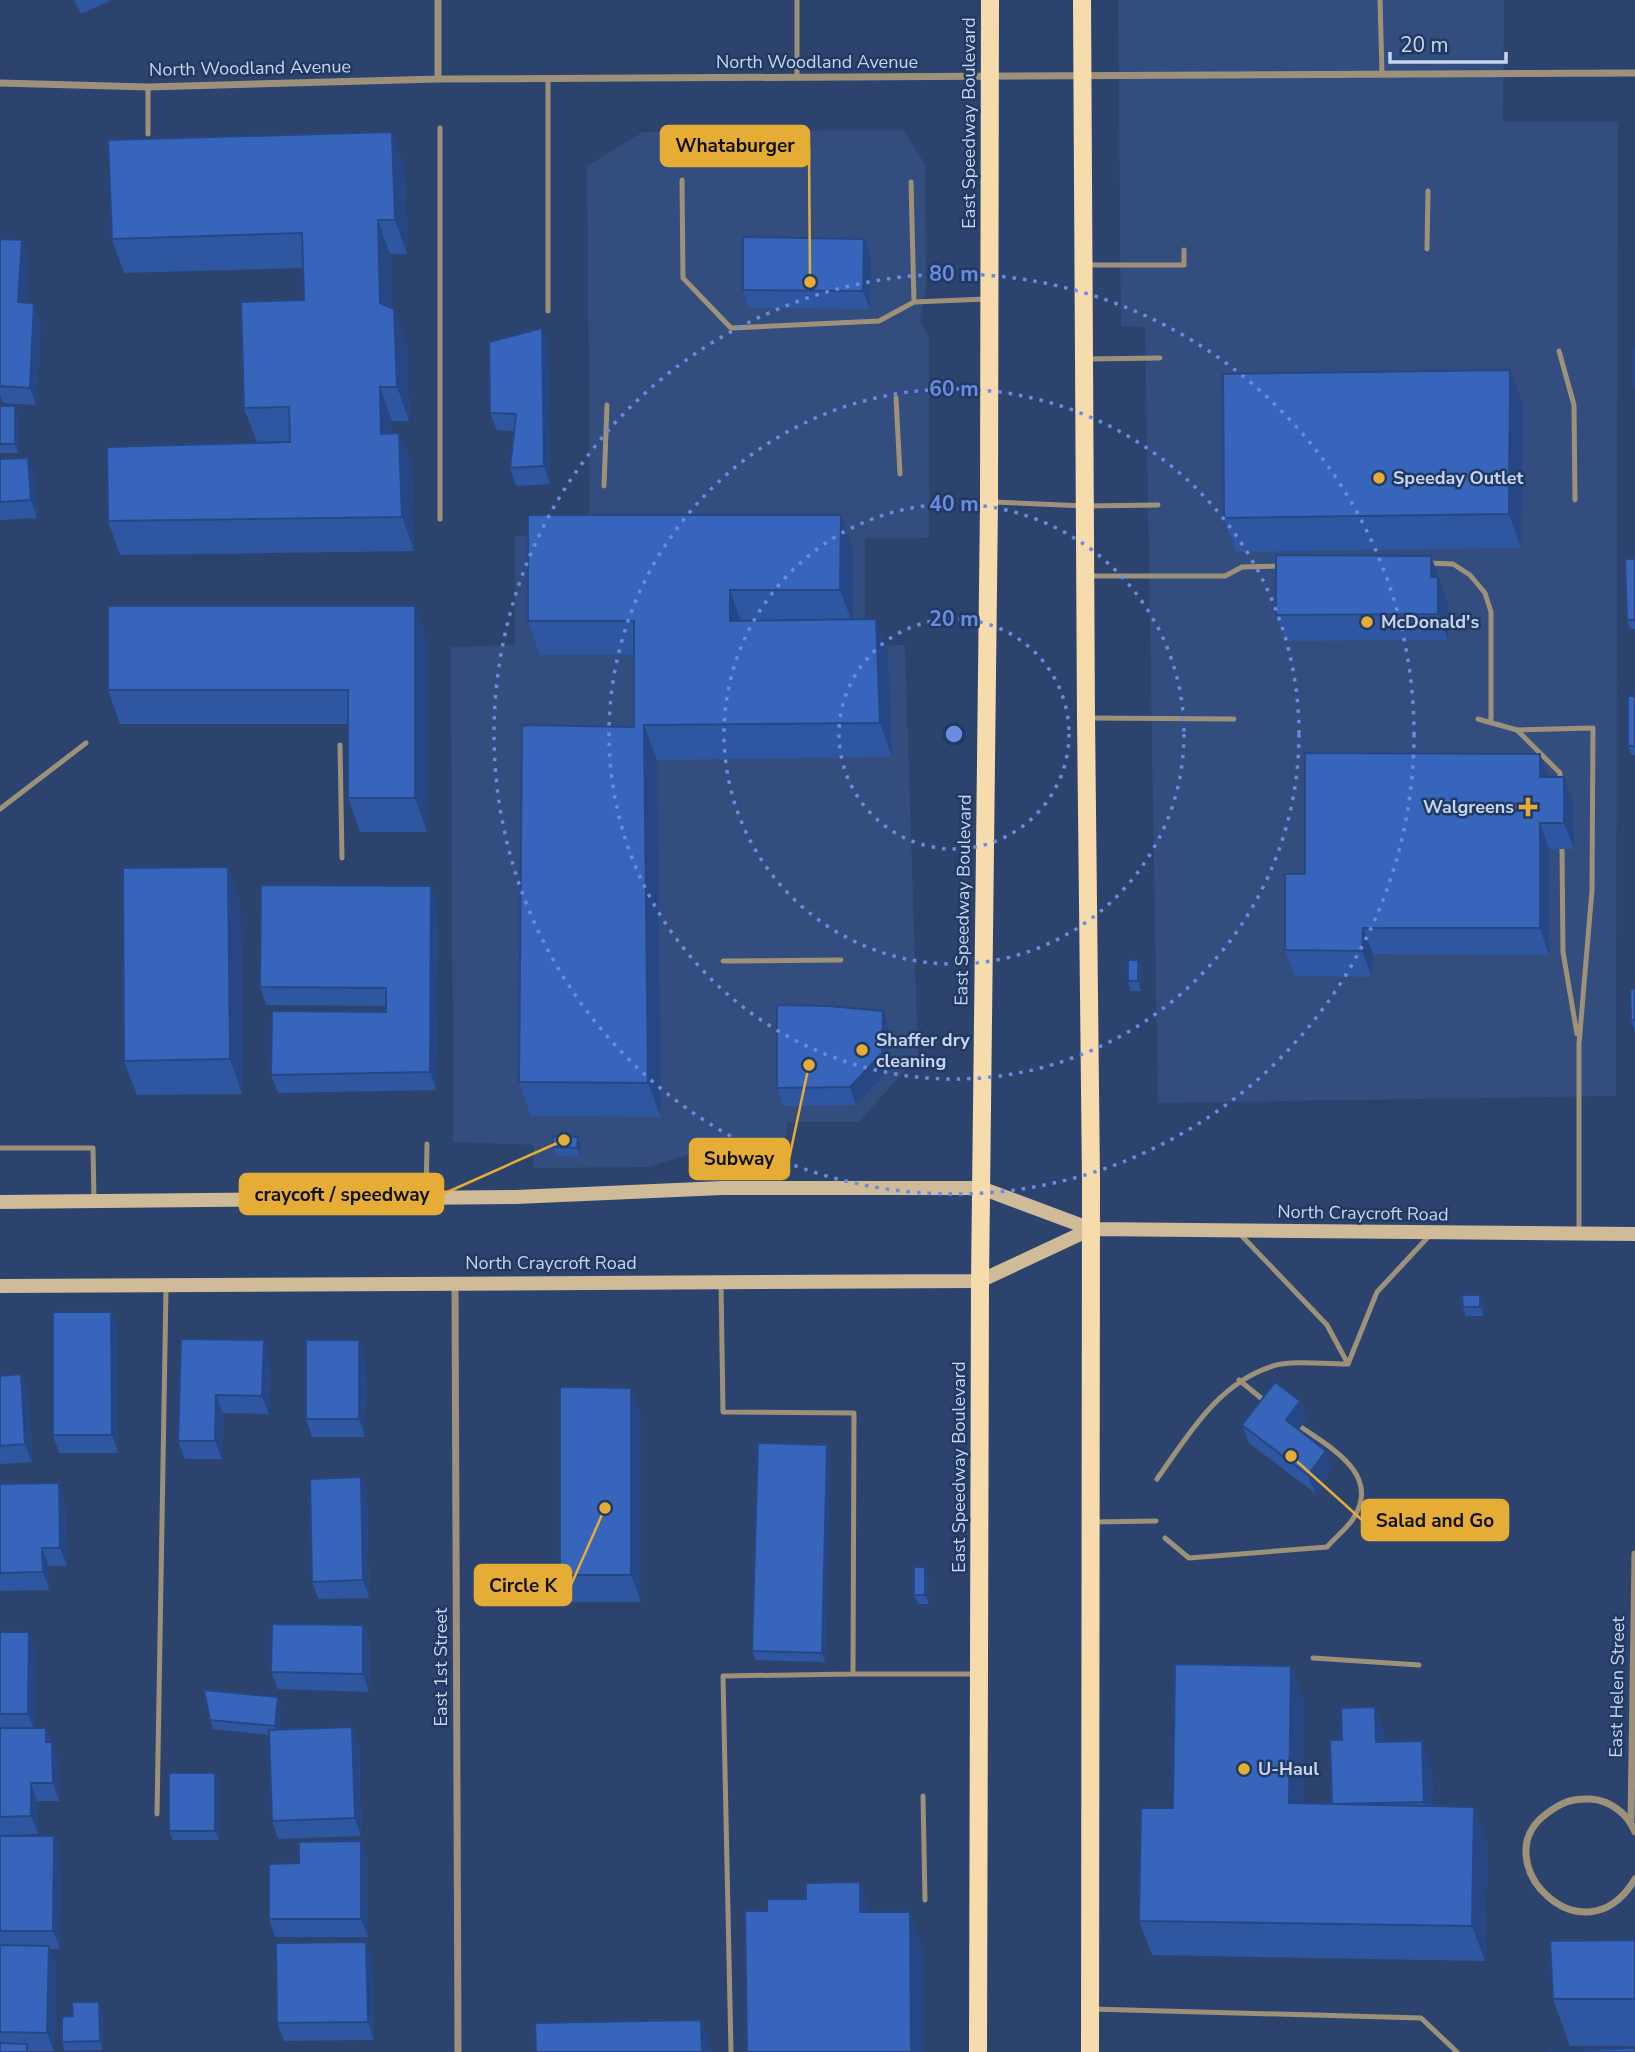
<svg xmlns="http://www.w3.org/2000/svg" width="1635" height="2052" viewBox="0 0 1635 2052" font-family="'Nunito Sans',sans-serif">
  <rect width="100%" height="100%" fill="#2c436e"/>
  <path fill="#324d7e" d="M1118 0H1504L1503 122H1618L1616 1096 1158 1103 1145 327 1121 326Z
    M903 130 925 164 926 286 920 321 929 338V538L865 539V645H905L918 1055 859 1122H787L785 1153H693L648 1167 533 1168 534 1145 453 1142 451 647 515 645V536L590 534 587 166 643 132Z"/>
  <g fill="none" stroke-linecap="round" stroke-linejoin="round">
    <path stroke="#9d917a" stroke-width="5" d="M797 0V77
      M1380 0 1382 74
      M440 128V519
      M148 134V87
      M682 180 683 278 731 328 879 321 914 302 986 299
      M911 182 914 302
      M1427 249 1428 191
      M1086 265H1184V250
      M548 311V79
      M1559 351 1574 405 1575 500
      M1086 359 1160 358
      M896 398 900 474
      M604 486 607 405
      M992 502 1085 506 1158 505
      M1428 563 1453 564 1470 575 1485 593 1491 612V723
      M1087 576H1225L1242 567 1281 566
      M1090 718 1234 719
      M1478 719 1517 730 1593 728 1592 890 1579 1044V1231
      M1517 730 1560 773V782
      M340 745 342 858
      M0 809 86 743
      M1562 849 1563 952 1577 1034
      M723 961 841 960
      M0 1148H93L94 1201
      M426 1198 427 1144
      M1239 1233 1327 1325 1348 1364 1377 1292 1430 1235
      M721 1284 723 1412 854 1413 853 1674H974
      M1239 1380 1267 1403
      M1157 1479C1189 1434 1218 1383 1273 1366 1290 1360 1329 1364 1348 1364
      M1093 1522 1156 1521
      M1165 1538 1189 1558 1327 1547C1335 1538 1346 1529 1353 1519 1382 1475 1331 1448 1301 1427
      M1313 1658 1419 1665
      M923 1796 925 1900
      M157 1814 166 1288
      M1092 2009 1421 2018 1457 2052
      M731 2052 723 1676 853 1674"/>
    <path stroke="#9d917a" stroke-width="7" d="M438 0V79
      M0 83 148 87 438 79 1635 73
      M455 1283 458 2052
      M1631 1822 1635 1554
      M1635 1832C1628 1814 1610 1800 1590 1799 1571 1798 1561 1803 1546 1814 1483 1861 1584 1965 1635 1879"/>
    <path stroke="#cfbb97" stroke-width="14" d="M0 1202 516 1197 722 1188H981L1091 1229 1635 1234
      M0 1286 980 1281 1091 1229"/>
    <path stroke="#f6dbad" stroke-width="18" d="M1082 0 1086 718 1091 1181 1090 2052
      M978 2052 980 1281 989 502 990 0"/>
  </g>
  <path fill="#2f57a1" d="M74 0H112L81 14Z
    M405 166 407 254H390L392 308 394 309 407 343 409 421H392V433H399L412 467 414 551 120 555 108 521 290 442V441L257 442 244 408 304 300 303 268 124 273 112 239Z
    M0 239 22 240 28 258 26 302 41 321 36 405 3 403 0 395Z
    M864 239 871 257 870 309 749 308 743 290Z
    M548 346 550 484 516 486 510 468 514 431 497 430 490 413Z
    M1510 370 1523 404 1521 548 1236 552 1224 518Z
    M0 406 18 415V453H0Z
    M0 459 35 475 37 518 0 520Z
    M853 549V619L888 653 892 757 657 760 661 1117 531 1116 519 1082 634 727V655H540L528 621Z
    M1431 556 1448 603V640L1286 641 1276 615Z
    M1635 559V629H1630L1627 620Z
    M427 640V832H360L348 798V724H120L108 690Z
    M1635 696V755H1631L1628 746Z
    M1549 777 1574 803V849H1549V955L1373 954 1372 977 1295 976 1285 950 1305 874Z
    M228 867 241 901 242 1094 137 1095 124 1061Z
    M438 904 436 1090 278 1093 271 1075 386 1012V1006L266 1005 260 987Z
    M1138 960 1141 969V991H1131L1128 981Z
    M1635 989V1031L1631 1020Z
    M889 1029 888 1071 856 1105 783 1106 777 1088Z
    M581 1146 580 1157 557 1156 553 1147Z
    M1480 1295 1483 1304 1484 1316H1466L1463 1307Z
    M111 1312 118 1329V1453H59L53 1435Z
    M181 1339 270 1358 269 1414 223 1413 222 1459H185L178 1441Z
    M359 1340 366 1358 365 1437H312L306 1419Z
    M0 1376 28 1392 32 1462 0 1464Z
    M631 1388 641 1414V1602H569L560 1575Z
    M1300 1401 1307 1419 1298 1430 1332 1469 1315 1493 1249 1443 1242 1425Z
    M827 1445 830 1454 825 1662 756 1660 752 1651Z
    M361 1477 367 1495 369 1598 318 1599 312 1582Z
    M59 1483 65 1501 67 1566H49V1590L0 1591V1484Z
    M925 1567 929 1576V1604H918L914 1595Z
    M363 1625 370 1643 369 1692 278 1689 271 1672Z
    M0 1632H29L35 1650V1728H46L58 1760 59 1801H37L38 1834 0 1835Z
    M1291 1666 1304 1700 1302 1804H1332L1342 1740 1375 1707 1385 1733V1742L1432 1768 1433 1806 1474 1807 1487 1841 1485 1961 1152 1955 1139 1921 1173 1808Z
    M281 1706 279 1729 352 1727 359 1745 361 1836 278 1839 272 1821 270 1735 213 1729 210 1720Z
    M219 1782V1840H173L169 1831Z
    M0 1836H54L61 1854 60 1949H50L56 1964 54 2051H30V2052H0Z
    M361 1841 368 1859V1937H275L269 1919 299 1863Z
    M1635 1940V2046H1570L1553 1999Z
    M373 1960 374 2040 284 2041 277 2023Z
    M99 2002 102 2011 103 2050 65 2051 62 2042 73 2016Z"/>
  <path fill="#264783" d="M392 132 405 166 407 254 395 220Z
    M378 220 390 254 393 337 380 303Z
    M864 239 871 257 870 309 863 291Z
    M22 240 28 258 25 320 18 302Z
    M34 303 41 321 36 405 30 388Z
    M394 309 407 343 409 421 397 387Z
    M542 328 548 346 550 484 544 466Z
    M1510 370 1523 404 1521 548 1509 514Z
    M380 387 392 421 393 468 381 434Z
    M15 406 18 415V453L15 444Z
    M399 433 412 467 414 551 402 517Z
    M28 458 35 475 37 518 31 500Z
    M841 515 853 549V625L840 590Z
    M1431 556 1448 603V640L1438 614 1431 577Z
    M730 590 742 625 730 621Z
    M415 606 427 640V832L415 798Z
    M876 619 888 653 892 757 880 723Z
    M644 725 657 760 661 1117 648 1083Z
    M1540 754 1550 780 1540 777Z
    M1564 777 1574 803V849L1564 823Z
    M1540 823 1549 849V955L1540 928Z
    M228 867 241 901 242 1094 230 1059Z
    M431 886 438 904 436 1090 430 1072Z
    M1363 928 1373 954 1372 977 1362 951Z
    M1138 960 1141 969V991L1138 981Z
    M883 1011 889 1029 888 1071 856 1105 850 1087Z
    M578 1137 581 1146 580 1157 577 1148Z
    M1480 1295 1483 1304 1484 1316 1480 1307Z
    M111 1312 118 1329V1453L112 1435Z
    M264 1340 270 1358 269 1414 262 1396Z
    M359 1340 366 1358 365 1437 359 1419Z
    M21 1374 28 1392 32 1462 25 1444Z
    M631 1388 641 1414V1602L631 1575Z
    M216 1395 223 1413 222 1459 215 1441Z
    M1300 1401 1307 1419 1292 1438 1286 1420Z
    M827 1445 830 1454 825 1662 822 1653Z
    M1326 1451 1332 1469 1315 1493 1308 1475Z
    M361 1477 367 1495 369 1598 363 1580Z
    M59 1483 65 1501 67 1566 60 1548Z
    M42 1548 49 1566V1590L43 1572Z
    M925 1567 929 1576V1604L925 1595Z
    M363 1625 370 1643 369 1692 363 1674Z
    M29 1632 35 1650V1732L28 1714Z
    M1291 1666 1304 1700 1301 1838 1289 1803Z
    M278 1697 281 1706 278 1736 275 1726Z
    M1375 1707 1385 1733 1386 1769 1376 1742Z
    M352 1727 359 1745 361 1836 355 1818Z
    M46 1728 58 1760 59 1801 53 1783 46 1742Z
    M1422 1741 1432 1768 1434 1828 1424 1802Z
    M215 1773 219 1782V1840L215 1831Z
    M31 1783 37 1801 38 1834 31 1816Z
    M1474 1807 1487 1841 1485 1961 1472 1926Z
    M54 1836 61 1854 60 1949 53 1931Z
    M361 1841 368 1859V1937L361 1919Z
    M860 1882 872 1916 860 1912Z
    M910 1912 923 1946V2052H911Z
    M366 1942 373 1960 374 2040 368 2022Z
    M49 1946 56 1964 54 2051 47 2033Z
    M99 2002 102 2011 103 2050 100 2041Z
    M701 2020 711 2046V2052H702Z"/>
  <path fill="#3765bb" stroke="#264783" stroke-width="2" d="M392 132 395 220H378L380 303 394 309 397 387H380L381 434 399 433 402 517 108 521 107 447 290 442 289 407 244 408 241 302 304 300 302 233 112 239 108 140Z
    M743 237 864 239 863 291 743 290Z
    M0 239 22 240 18 302 34 303 30 388 0 386Z
    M542 328 544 466 510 468 516 414 490 413 489 342Z
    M1633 348H1635V385H1633Z
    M1510 370 1509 514 1224 518 1223 374Z
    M0 406H15V444H0Z
    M28 458 31 500 0 502V459Z
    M528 515H841L840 590H730V621L876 619 880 723 644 725 648 1083 519 1082 522 725 634 727V621H528Z
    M1276 555 1431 556V577H1438V614L1276 615Z
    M1625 559H1635V620H1627Z
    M108 606H415V798H348V690H108Z
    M1628 696H1635V746H1628Z
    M1305 753 1540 754V777H1564V823H1540V928H1363L1362 951 1285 950V874H1305Z
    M228 867 230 1059 124 1061 123 868Z
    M261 885 431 886 430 1072 271 1075 272 1011 386 1012V988L260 987Z
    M1128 960H1138V981H1128Z
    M1630 989H1635V1020H1631Z
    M777 1005 828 1006 883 1011 882 1053 850 1087 777 1088Z
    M553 1136 578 1137 577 1148 553 1147Z
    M1462 1295H1480V1307H1463Z
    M53 1312H111L112 1435H53Z
    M181 1339 264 1340 262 1396 216 1395 215 1441H178Z
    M306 1340H359V1419H306Z
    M21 1374 25 1444 0 1446V1376Z
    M1275 1382 1300 1401 1286 1420 1326 1451 1308 1475 1242 1425Z
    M560 1387 631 1388V1575H560Z
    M758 1443 827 1445 822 1653 752 1651Z
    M361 1477 363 1580 312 1582 310 1479Z
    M59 1483 60 1548H42L43 1572 0 1573V1484Z
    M914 1567H925V1595H914Z
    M272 1624 363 1625V1674L271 1672Z
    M0 1632H29L28 1714H0Z
    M1175 1664 1291 1666 1289 1803 1474 1807 1472 1926 1139 1921 1141 1808H1173Z
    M204 1690 278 1697 275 1726 210 1720Z
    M1375 1707 1376 1742 1422 1741 1424 1802 1332 1804 1330 1740H1342L1341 1708Z
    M352 1727 355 1818 272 1821 269 1730Z
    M0 1728H46V1742H52L53 1783H31V1816L0 1817Z
    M169 1773H215V1831H169Z
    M0 1836H54L53 1931H0Z
    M361 1841V1919H269V1864L299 1863V1842Z
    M860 1882V1912H910L911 2052H747L745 1911H767V1899H806V1883Z
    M1635 1940V1999H1553L1550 1941Z
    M366 1942 368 2022 277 2023 276 1943Z
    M0 1945 49 1946 47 2033 0 2032Z
    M72 2002H99L100 2041 62 2042V2017L73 2016Z
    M701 2020 702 2052H536L535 2023Z
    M0 2043 27 2044V2052H0Z
    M1635 2048V2052H1549Z"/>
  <g fill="none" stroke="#6a8be3" stroke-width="3.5" stroke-dasharray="3.5 7">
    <circle cx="954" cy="734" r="115"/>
    <circle cx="954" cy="734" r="230"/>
    <circle cx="954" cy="734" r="345"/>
    <circle cx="954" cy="734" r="460"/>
  </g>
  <g fill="#e5ad36" stroke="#223962" stroke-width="2.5">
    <circle cx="1379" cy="478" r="7"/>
    <circle cx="1367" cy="622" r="7"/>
    <path d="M1524.5 796.5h7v7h7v7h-7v7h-7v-7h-7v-7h7z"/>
    <circle cx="862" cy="1050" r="7"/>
    <circle cx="1244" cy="1769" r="7"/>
  </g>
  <g text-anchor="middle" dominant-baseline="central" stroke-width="5" stroke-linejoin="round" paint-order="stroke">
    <g font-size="18" fill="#c7d6f0" stroke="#223962">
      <text x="817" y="62">North Woodland Avenue</text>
      <text transform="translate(250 68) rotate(-1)">North Woodland Avenue</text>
      <text transform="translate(969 123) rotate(-90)">East Speedway Boulevard</text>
      <text transform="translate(963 900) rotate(-89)">East Speedway Boulevard</text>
      <text transform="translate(1363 1213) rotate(1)">North Craycroft Road</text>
      <text x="551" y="1263">North Craycroft Road</text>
      <text transform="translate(959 1467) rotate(-90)">East Speedway Boulevard</text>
      <text transform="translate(441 1667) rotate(-90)">East 1st Street</text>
      <text transform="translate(1617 1687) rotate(-89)">East Helen Street</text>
    </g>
    <g font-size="18" font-weight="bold" fill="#c7d6f0" stroke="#223962" text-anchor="start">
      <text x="1393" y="478">Speeday Outlet</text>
      <text x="1381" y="622">McDonald's</text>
      <text x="1514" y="807" text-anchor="end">Walgreens</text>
      <text x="876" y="1040">Shaffer dry<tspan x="876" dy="21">cleaning</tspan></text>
      <text x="1258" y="1769">U-Haul</text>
    </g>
  </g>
  <circle cx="954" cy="734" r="10" fill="#6a8be3" stroke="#223962" stroke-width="3.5"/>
  <g font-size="21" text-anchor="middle" font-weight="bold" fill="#6a8be3" stroke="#223962" stroke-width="5" stroke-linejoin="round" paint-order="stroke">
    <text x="954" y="281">80 m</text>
    <text x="954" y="396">60 m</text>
    <text x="954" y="511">40 m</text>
    <text x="954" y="626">20 m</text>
  </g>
  <path fill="none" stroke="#e5ad36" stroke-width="2.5" d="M810 282L809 146M809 1065L789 1159M564 1140L443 1194M1291 1456L1362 1520M605 1508L571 1585"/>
  <g fill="#e5ad36" stroke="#223962" stroke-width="2.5">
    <circle cx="810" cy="282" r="7"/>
    <circle cx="809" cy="1065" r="7"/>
    <circle cx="564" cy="1140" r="7"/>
    <circle cx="1291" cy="1456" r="7"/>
    <circle cx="605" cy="1508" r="7"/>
  </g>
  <g fill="#e5ad36" stroke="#e5ad36" stroke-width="2.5">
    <rect x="661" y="126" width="148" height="40" rx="7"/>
    <rect x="690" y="1139" width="99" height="40" rx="7"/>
    <rect x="240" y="1174" width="203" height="40" rx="7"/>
    <rect x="1362" y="1500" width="146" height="40" rx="7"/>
    <rect x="475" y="1565" width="96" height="40" rx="7"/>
  </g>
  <g font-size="19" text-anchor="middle" font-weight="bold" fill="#111">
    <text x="735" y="152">Whataburger</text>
    <text x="739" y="1165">Subway</text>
    <text x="342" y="1201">craycoft / speedway</text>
    <text x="1435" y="1527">Salad and Go</text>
    <text x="523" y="1592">Circle K</text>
  </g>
  <path d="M1390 52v10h116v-10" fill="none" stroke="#c7d6f0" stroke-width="3.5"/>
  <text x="1400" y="52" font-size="21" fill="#c7d6f0" stroke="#223962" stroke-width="5" paint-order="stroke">20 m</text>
</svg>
